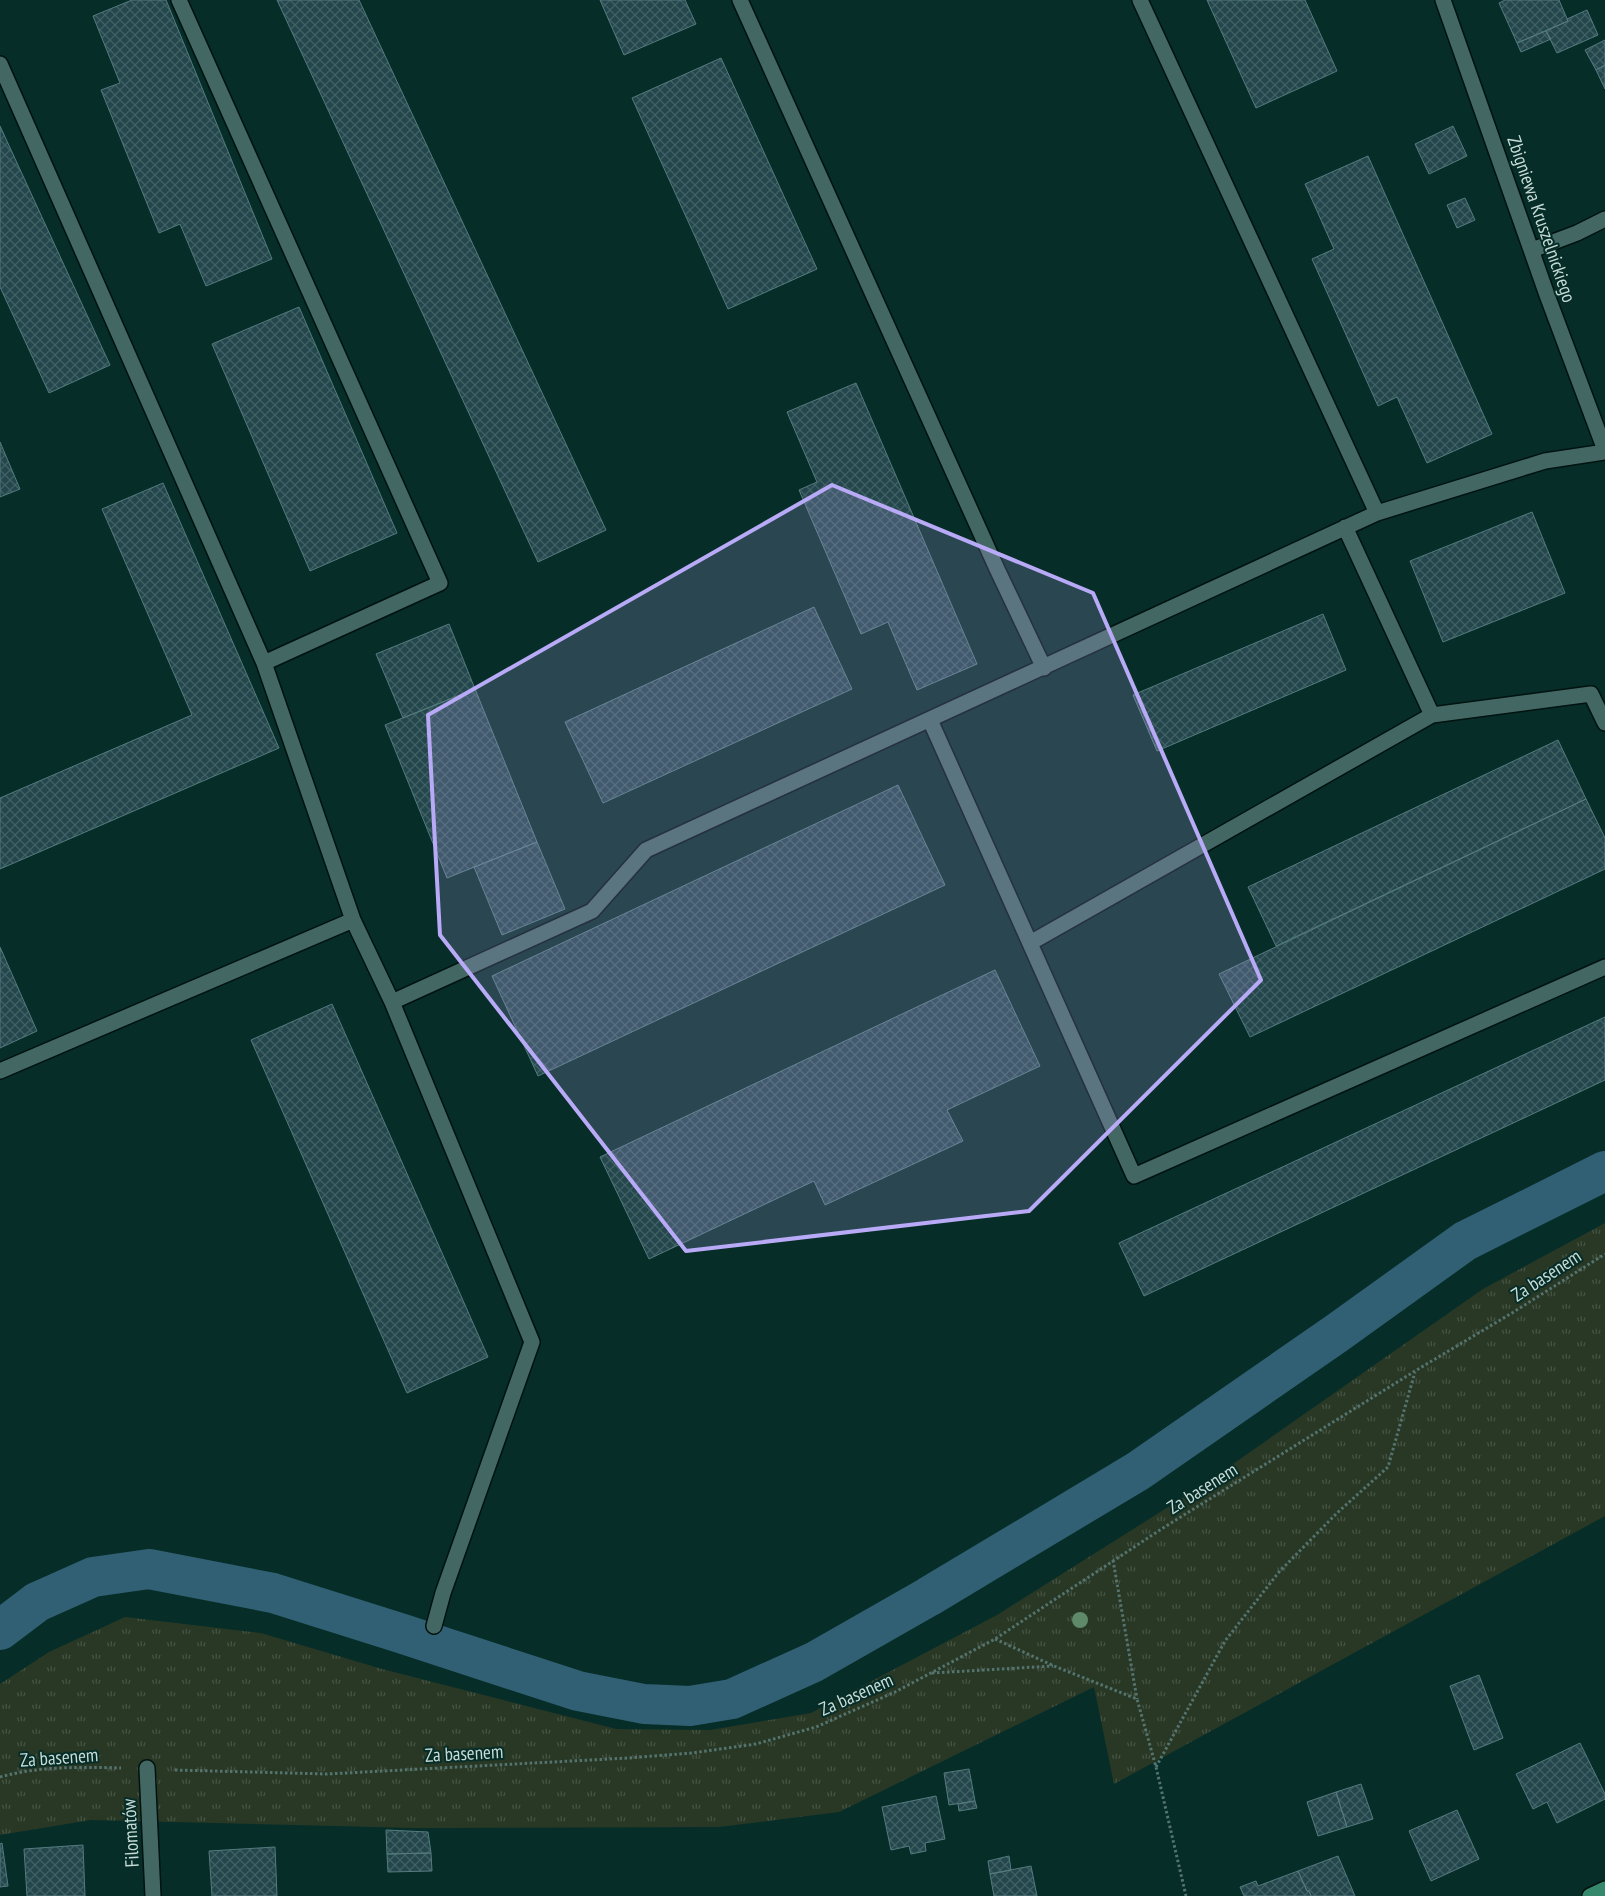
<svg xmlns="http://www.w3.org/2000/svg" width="1605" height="1896" viewBox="0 0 1605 1896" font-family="'PT Sans Narrow',sans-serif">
  <defs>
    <pattern id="park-tufts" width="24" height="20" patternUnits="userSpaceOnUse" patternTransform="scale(1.25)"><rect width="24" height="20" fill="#283825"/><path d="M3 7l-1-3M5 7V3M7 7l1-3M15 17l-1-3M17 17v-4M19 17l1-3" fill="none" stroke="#465444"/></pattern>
    <pattern id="building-cross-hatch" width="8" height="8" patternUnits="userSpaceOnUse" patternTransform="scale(1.25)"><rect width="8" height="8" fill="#23474c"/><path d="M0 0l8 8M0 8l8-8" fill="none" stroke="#416165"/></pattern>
  </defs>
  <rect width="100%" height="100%" fill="#062d28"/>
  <path fill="url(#park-tufts)" d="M1605 1223V1516L1114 1784 1094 1687 839 1812 719 1827 414 1828 91 1820 0 1835V1684L49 1652 125 1617 261 1633 382 1669 616 1729 710 1730 811 1713 997 1615 1203 1485 1483 1289Z"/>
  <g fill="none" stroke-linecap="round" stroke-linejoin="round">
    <path stroke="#316074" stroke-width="40" d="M0 1630 37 1602 93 1577 149 1569 273 1593 400 1633 578 1691 644 1704 690 1706 732 1699 814 1662 928 1597 1138 1471 1337 1333 1465 1241 1605 1171"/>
  </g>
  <path fill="url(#building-cross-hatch)" stroke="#557b7f" d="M132 0H166L272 259 206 286 180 224 159 233 101 90 120 83 93 16Z
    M277 0H359L606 530 538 562Z
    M600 0H685L696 24 624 55Z
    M1207 0H1305L1337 71 1256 108Z
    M1505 0H1559L1568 21 1517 43 1499 3Z
    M1587 10 1598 35 1557 53 1546 31 1568 21 1567 19Z
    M1546 31 1551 39 1521 52 1517 43Z
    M1605 40V65L1596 70 1585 50Z
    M721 58 817 269 728 309 632 98Z
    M1605 65V89L1596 70Z
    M0 126 110 365 49 393 0 287Z
    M1453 126 1467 156 1429 174 1415 144Z
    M1368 156 1492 434 1427 463 1397 397 1378 406 1312 259 1334 249 1305 184Z
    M1465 198 1475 220 1457 228 1447 205Z
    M299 307 397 533 310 571 212 344Z
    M856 383 977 664 917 690 888 622 861 634 799 490 817 482 787 412Z
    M0 442 20 489 0 497Z
    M163 483 279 748 0 869V798L192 715 102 509Z
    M1532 512 1565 593 1443 642 1410 561Z
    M814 607 852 689 603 803 565 722Z
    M1323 614 1346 670 1157 751 1133 695Z
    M449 624 475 689 403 718 376 654Z
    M475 689 537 842 447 878 385 725Z
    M1558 740 1586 799 1276 946 1248 887Z
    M898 785 945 885 538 1076 492 976Z
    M1586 799 1605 838V869L1250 1037 1219 974Z
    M537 842 565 909 502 935 474 867Z
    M0 947 37 1031 0 1048Z
    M995 970 1040 1066 947 1110 963 1141 825 1205 814 1181 649 1259 600 1157Z
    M332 1004 488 1357 407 1393 251 1040Z
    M1605 1017V1080L1144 1296 1119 1243Z
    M1479 1675 1503 1738 1474 1750 1450 1686Z
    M1580 1743 1605 1794V1799L1557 1823 1547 1802 1533 1809 1516 1774Z
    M969 1769 975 1801 949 1805 944 1773Z
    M1361 1784 1373 1819 1347 1827 1336 1792Z
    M1336 1792 1347 1827 1318 1836 1307 1802Z
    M936 1796 945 1839 925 1843 926 1851 911 1854 909 1846 891 1850 882 1807Z
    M975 1801 977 1808 959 1811 958 1804Z
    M1457 1810 1479 1859 1431 1881 1409 1831Z
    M386 1830 428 1832 431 1853 387 1854Z
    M2 1843 8 1886 0 1887V1844Z
    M83 1845 85 1896H27L24 1849Z
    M275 1847 277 1896H212L209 1851Z
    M431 1853 432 1871 388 1872 387 1854Z
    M1009 1856 1011 1870 990 1874 988 1861Z
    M1338 1856 1355 1896H1311L1309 1891H1307L1298 1871Z
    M1031 1866 1037 1896H994L990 1874Z
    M1298 1871 1307 1891H1309L1311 1896H1244L1240 1887 1256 1881 1258 1886Z"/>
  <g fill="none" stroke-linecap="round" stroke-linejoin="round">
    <g stroke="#001311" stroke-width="18">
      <path id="minor" d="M179 0 440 583 264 663
        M740 0 997 569 1044 668
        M1140 0 1377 513
        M1443 0 1547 295 1605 450
        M0 64 264 663 353 920
        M1532 250 1577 233 1605 219
        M1345 527 1432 715 1591 694 1605 723
        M930 720 1134 1176 1605 967
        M1030 943 1432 715
        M0 1071 353 920 392 1002
        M434 1626 443 1593 532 1342 392 1002 592 911 646 850 1377 513 1545 461 1605 452
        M147 1768 153 1896"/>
    </g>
    <g stroke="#001311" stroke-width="18">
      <path id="major" d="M1590 1896 1605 1889"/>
    </g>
    <path stroke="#55746f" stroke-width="3" stroke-dasharray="2.5 2.5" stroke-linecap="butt" d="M1113 1560 1137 1699
      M995 1639 1054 1666 1137 1699 1156 1767 1186 1896
      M932 1673 1053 1666
      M1156 1767 1225 1641 1279 1572 1337 1513 1388 1467 1415 1372
      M175 1770 327 1774 628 1758 692 1753 756 1744 816 1727 895 1692 995 1639 1163 1528 1415 1371 1512 1313 1605 1254
      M0 1777C39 1766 81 1767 121 1768"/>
    <use href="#minor" stroke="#436863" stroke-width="15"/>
    <use href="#major" stroke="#35886b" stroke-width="15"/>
  </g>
  <circle fill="#5f8a6a" cx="1080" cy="1620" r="8"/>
  <path fill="#b9aaf7" fill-opacity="0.2" stroke="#b9aaf7" stroke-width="4" stroke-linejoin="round" d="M832 485 1093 593 1261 980 1029 1211 686 1251 440 935 428 715Z"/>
  <g text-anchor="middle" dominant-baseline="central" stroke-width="4" stroke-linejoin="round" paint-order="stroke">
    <g font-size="19" fill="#c7dbd7" stroke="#062d28">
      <text transform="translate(1542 219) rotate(71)">Zbigniewa Kruszelnickiego</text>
      <text transform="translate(1546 1275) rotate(-33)">Za basenem</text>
      <text transform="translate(1202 1488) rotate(-32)">Za basenem</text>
      <text transform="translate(856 1694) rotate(-24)">Za basenem</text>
      <text transform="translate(464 1753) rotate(-3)">Za basenem</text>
      <text transform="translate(59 1757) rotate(-4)">Za basenem</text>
      <text transform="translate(130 1833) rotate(-93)">Filomatów</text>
    </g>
  </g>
</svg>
